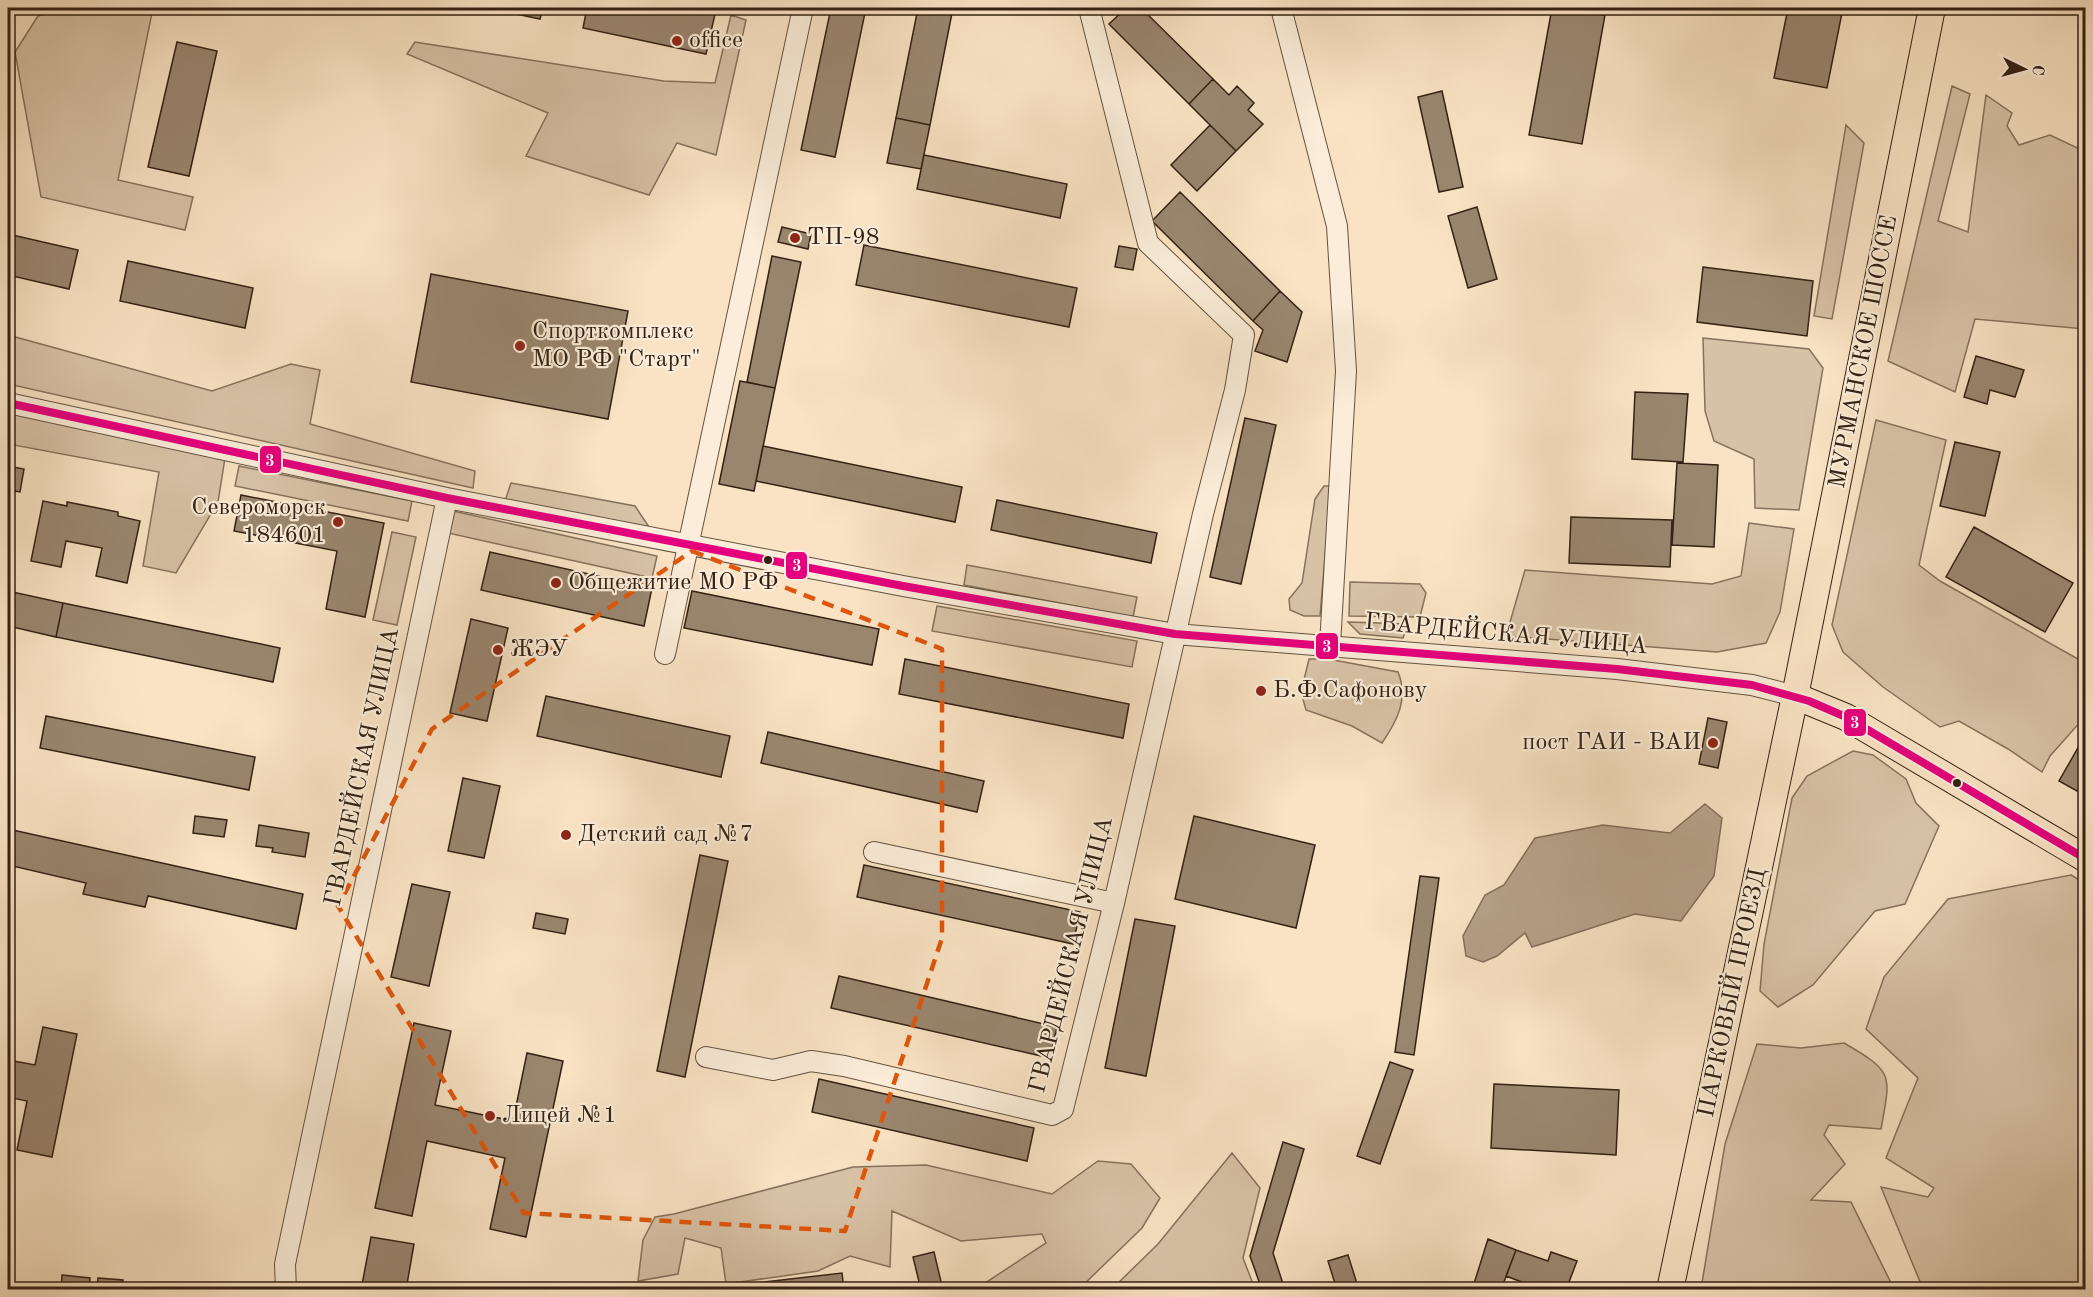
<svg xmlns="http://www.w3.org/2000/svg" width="2093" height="1297" viewBox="0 0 2093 1297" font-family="'Old Standard TT',serif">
  <rect width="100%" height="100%" fill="#f9e3c4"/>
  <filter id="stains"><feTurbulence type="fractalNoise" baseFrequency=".00333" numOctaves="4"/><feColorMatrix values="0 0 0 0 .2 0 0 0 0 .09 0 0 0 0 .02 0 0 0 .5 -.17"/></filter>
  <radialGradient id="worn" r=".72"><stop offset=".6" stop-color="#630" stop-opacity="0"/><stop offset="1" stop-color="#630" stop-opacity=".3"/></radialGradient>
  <path fill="#d8c2a6" stroke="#86725c" stroke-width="1.5" d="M65 8H153L118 180 193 197 185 230 41 197 15 52 38 16Z
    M731 15 746 20 716 155 677 143 649 195 526 156 548 113 407 54 415 42 664 81 715 83Z
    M1952 86 1970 94 1938 221 1968 232 1986 95 2012 113 2007 126 2019 145 2050 135 2086 152 2085 329 1975 319 1955 392 1888 361Z
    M1846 125 1864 143 1832 319 1814 316Z
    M8 335 212 391 291 364 320 370 310 424 475 471 473 488 8 384Z
    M1703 338 1809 349 1823 368 1799 510 1755 508 1754 459 1714 441 1705 411Z
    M8 412 225 458 218 502 176 573 143 566 159 472 8 444Z
    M1876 420 1946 440 1919 565 1940 581 2085 663V721L2082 720 2050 756 2042 772 2008 749 1959 721 1940 727 1883 687 1843 652 1832 625Z
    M239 466 412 501 408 521 235 486Z
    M511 483 635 506 651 530 505 501Z
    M1324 486H1331L1320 616H1304L1290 610 1289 599 1302 583 1315 499Z
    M453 511 657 556 652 578 448 533Z
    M1749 523 1794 529 1780 612 1766 643 1717 652 1506 636 1525 570 1712 584 1741 576Z
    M392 532 416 537 397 625 373 620Z
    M967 565 1137 597 1133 617 964 585Z
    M1350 582 1420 584 1426 593 1420 617 1349 616Z
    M937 606 1137 641 1132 667 932 631Z
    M1348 622 1408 624 1403 638 1360 634Z
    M1309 659H1328L1398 672C1409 699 1397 721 1382 743L1352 726 1306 710 1301 692Z
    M1853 751 1873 755 1906 779 1916 803 1939 826 1905 904 1875 911 1813 985 1778 1007 1760 991 1764 944 1792 798 1807 776Z
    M2071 875 2086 884 2085 1289H1923L1881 1187 1928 1197 1934 1188 1886 1158 1918 1078 1866 1029 1884 977 1948 899Z
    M1844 1043C1894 1072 1891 1074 1881 1129L1829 1125 1824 1135 1845 1164 1811 1200 1851 1202 1894 1289H1701L1725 1144 1757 1044 1801 1048Z
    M1232 1153 1260 1188 1243 1258 1255 1289H1112L1158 1244Z
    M1098 1161 1131 1164 1160 1198 1142 1228 1079 1289H976L1046 1243 1042 1234 961 1241 892 1211 890 1267 850 1256 818 1271 726 1284 721 1248 685 1238 678 1274 638 1281 643 1240 655 1217 674 1214 853 1167 926 1165 1052 1194Z"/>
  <path fill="#b6a188" stroke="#826e59" stroke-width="1.5" d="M1705 804 1722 818 1714 876 1681 921 1635 914 1532 947 1525 933 1497 956 1483 962 1466 956 1463 936 1485 895 1504 885 1535 838 1603 825 1670 833Z"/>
  <path fill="#9a866f" stroke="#342113" stroke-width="1.5" d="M488 8H543L540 19Z
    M587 8H683L715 14 706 54 583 28Z
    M831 8H866L835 157 801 150Z
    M918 8H953L930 125 896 118Z
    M1126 8H1141L1213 79 1189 104 1109 24Z
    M1552 8 1605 15 1582 144 1529 135Z
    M1788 8H1843L1827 88 1774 78Z
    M177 42 217 51 189 176 148 167Z
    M1213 79 1229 95 1237 86 1254 103 1248 110 1263 124 1236 151 1189 104Z
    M1442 91 1463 187 1439 192 1418 97Z
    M896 118 930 125 921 169 887 163Z
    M1210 125 1236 151 1197 191 1171 165Z
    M924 155 1067 184 1060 218 917 189Z
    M1180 192 1280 291 1253 321 1152 221Z
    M1477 207 1497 279 1468 288 1448 216Z
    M782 227 811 234 808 249 778 242Z
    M8 234 78 250 69 289 8 275Z
    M864 245 1077 288 1069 327 856 285Z
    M1119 246 1137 249 1133 270 1115 267Z
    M772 256 801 262 775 388 747 382Z
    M128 261 253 288 245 328 120 301Z
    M1703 267 1813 281 1807 336 1697 322Z
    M431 274 628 311 608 419 411 382Z
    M1280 291 1302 312 1287 362 1255 351 1263 330 1253 321Z
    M1976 356 2024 370 2015 397 1990 390 1987 404 1964 397Z
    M740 381 775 388 754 491 719 484Z
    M1635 392 1688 394 1683 462 1632 459Z
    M1245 418 1276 425 1241 584 1210 577Z
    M1955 442 2000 452 1985 516 1940 506Z
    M763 446 962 487 955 522 756 481Z
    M1677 463 1718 465 1714 547 1672 545Z
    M8 466 24 469 20 492 8 490Z
    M241 495 384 523 365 617 326 609 337 551 234 531Z
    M997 500 1157 533 1151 563 991 530Z
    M43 501 67 506V502L118 512V516L140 521 127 583 96 576 102 548 66 541 61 567 31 561Z
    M1571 517 1672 520 1670 567 1569 563Z
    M1974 527 2073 583 2045 632 1946 577Z
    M490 552 652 588 644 626 481 590Z
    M8 591 63 603 56 637 8 626Z
    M692 591 879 629 872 665 684 628Z
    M63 603 280 648 273 682 56 637Z
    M471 619 508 628 487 721 450 713Z
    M905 659 1129 704 1123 738 899 694Z
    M546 696 730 736 721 777 537 736Z
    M46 716 255 757 249 790 40 748Z
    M1708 718 1727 722 1718 768 1699 764Z
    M768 732 984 781 977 812 761 763Z
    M2083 739 2086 740V796L2059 781Z
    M463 778 500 786 484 858 448 851Z
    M195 816 227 820 224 837 193 833Z
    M1194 816 1315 845 1296 928 1175 899Z
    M259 825 309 833 305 857 272 852 273 848 256 846Z
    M8 829 303 894 296 929 148 896 145 907 83 894 86 883 8 865Z
    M700 855 728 861 685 1077 657 1071Z
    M864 865 1080 912 1073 944 857 897Z
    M1420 876 1439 878 1414 1055 1395 1052Z
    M412 884 450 892 429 986 391 977Z
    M536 913 568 919 565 934 533 928Z
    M1135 919 1175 926 1146 1076 1105 1068Z
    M839 976 1057 1027 1050 1058 831 1008Z
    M414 1023 451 1031 435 1105 513 1121 527 1053 563 1061 526 1237 490 1229 505 1158 427 1141 412 1216 375 1208Z
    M43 1027 77 1034 52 1157 17 1150 27 1101 8 1097V1060L35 1065Z
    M1390 1062 1413 1070 1380 1164 1357 1156Z
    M819 1079 1034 1128 1027 1161 812 1112Z
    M1494 1084 1619 1090 1616 1155 1491 1148Z
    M1283 1142 1304 1149 1273 1253 1285 1290H1262L1250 1256Z
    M371 1237 414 1244 406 1290H361Z
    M1488 1239 1516 1250 1501 1290H1472Z
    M1516 1250 1548 1261 1551 1252 1577 1261 1566 1290H1534L1535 1287 1506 1276Z
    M934 1252 943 1290H921L913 1257Z
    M1348 1255 1359 1290H1337L1328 1261Z
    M842 1273 844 1290H721L720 1287Z
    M62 1275 90 1278 89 1290H61Z
    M98 1278 123 1280 122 1290H97Z
    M682 1284 683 1290H635Z"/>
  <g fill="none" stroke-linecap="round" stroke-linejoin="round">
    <g stroke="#65523f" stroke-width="22">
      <path id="minor" d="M1281 8 1337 226 1346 371 1330 645
        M8 403 447 498 903 586 1175 634 1617 669 1752 685 1795 696
        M665 654 803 8
        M874 852 1114 903
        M706 1057 773 1070 811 1061 844 1066 1052 1115 1063 1109 1114 903 1203 514 1235 390 1244 335 1148 243 1089 8
        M286 1290 285 1264 447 498"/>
    </g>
    <g stroke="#342113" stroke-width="28">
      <path id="major" d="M1795 696 1846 717 2086 859
        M1670 1290 1795 696 1932 8"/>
    </g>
    <use href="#minor" stroke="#fbedd9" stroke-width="20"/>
    <use href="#major" stroke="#f9e3c4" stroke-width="26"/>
    <g stroke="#fbedd9" stroke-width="12">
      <path id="bus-1" d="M8 403 447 498 903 586 1175 634 1617 669 1752 685 1809 701 1846 717 2086 859"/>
    </g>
    <use href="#bus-1" stroke="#e5007d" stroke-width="8"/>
  </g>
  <path fill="none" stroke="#df560c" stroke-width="4.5" stroke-dasharray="12 8" stroke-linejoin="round" d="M692 551 942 649V938L845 1231 524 1213 338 906 432 729Z"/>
  <g fill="#8f2418" stroke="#fbedd9" stroke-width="2">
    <circle cx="677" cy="41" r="6"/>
    <circle cx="795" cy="238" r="6"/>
    <circle cx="520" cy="346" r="6"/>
    <circle cx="338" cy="522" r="6"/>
    <circle cx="556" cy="583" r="6"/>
    <circle cx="498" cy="650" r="6"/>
    <circle cx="1261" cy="691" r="6"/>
    <circle cx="1713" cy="743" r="6"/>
    <circle cx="566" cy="835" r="6"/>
    <circle cx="490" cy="1116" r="6"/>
  </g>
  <g fill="#342113" stroke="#fbedd9" stroke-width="2">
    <circle cx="768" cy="560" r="5"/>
    <circle cx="1957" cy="783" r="5"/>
  </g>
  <g text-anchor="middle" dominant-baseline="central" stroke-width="4.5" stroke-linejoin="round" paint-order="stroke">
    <g font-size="24" fill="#342113" stroke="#fbedd9" text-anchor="start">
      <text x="689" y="41">office</text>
      <text x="807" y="238">ТП-98</text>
      <text x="532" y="332">Спорткомплекс<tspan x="532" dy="28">МО РФ "Старт"</tspan></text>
      <text x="326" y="508" text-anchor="end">Североморск<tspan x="326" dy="28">184601</tspan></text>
      <text x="568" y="583">Общежитие МО РФ</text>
      <text x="510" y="650">ЖЭУ</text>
      <text x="1273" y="691">Б.Ф.Сафонову</text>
      <text x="1701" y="743" text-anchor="end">пост ГАИ - ВАИ</text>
      <text x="578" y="835">Детский сад №7</text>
      <text x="502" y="1116">Лицей №1</text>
    </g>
    <g font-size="24" fill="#342113" stroke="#fbedd9">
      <text transform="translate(1864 352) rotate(-79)">МУРМАНСКОЕ ШОССЕ</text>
      <text transform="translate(1506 635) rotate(5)">ГВАРДЕЙСКАЯ УЛИЦА</text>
      <text transform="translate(363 767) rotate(-78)">ГВАРДЕЙСКАЯ УЛИЦА</text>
      <text transform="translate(1072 955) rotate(-76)">ГВАРДЕЙСКАЯ УЛИЦА</text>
      <text transform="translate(1733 993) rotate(-78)">ПАРКОВЫЙ ПРОЕЗД</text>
    </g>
  </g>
  <g stroke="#fbedd9" stroke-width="2">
    <rect x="259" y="445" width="23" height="29" rx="6" fill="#e5007d"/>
    <rect x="785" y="551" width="23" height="29" rx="6" fill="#e5007d"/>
    <rect x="1315" y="632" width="24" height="28" rx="6" fill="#e5007d"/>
    <rect x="1843" y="708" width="24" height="29" rx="6" fill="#e5007d"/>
  </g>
  <g font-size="16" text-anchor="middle" font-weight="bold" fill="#fff">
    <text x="270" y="466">3</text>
    <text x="797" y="571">3</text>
    <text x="1327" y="652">3</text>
    <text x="1855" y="728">3</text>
  </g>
  <rect width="2093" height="1297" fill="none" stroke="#f9e3c4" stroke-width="30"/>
  <rect x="9" y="9" width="2075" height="1279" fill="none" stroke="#342113" stroke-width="3"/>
  <rect x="15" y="15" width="2063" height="1267" fill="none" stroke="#342113" stroke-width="1.5"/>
  <g transform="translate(2024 69) rotate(95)" stroke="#fbedd9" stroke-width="4.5" paint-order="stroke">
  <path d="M0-4.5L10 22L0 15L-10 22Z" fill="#342113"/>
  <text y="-9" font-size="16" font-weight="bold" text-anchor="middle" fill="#342113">С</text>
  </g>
  <rect width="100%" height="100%" filter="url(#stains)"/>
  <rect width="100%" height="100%" fill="url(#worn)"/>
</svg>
